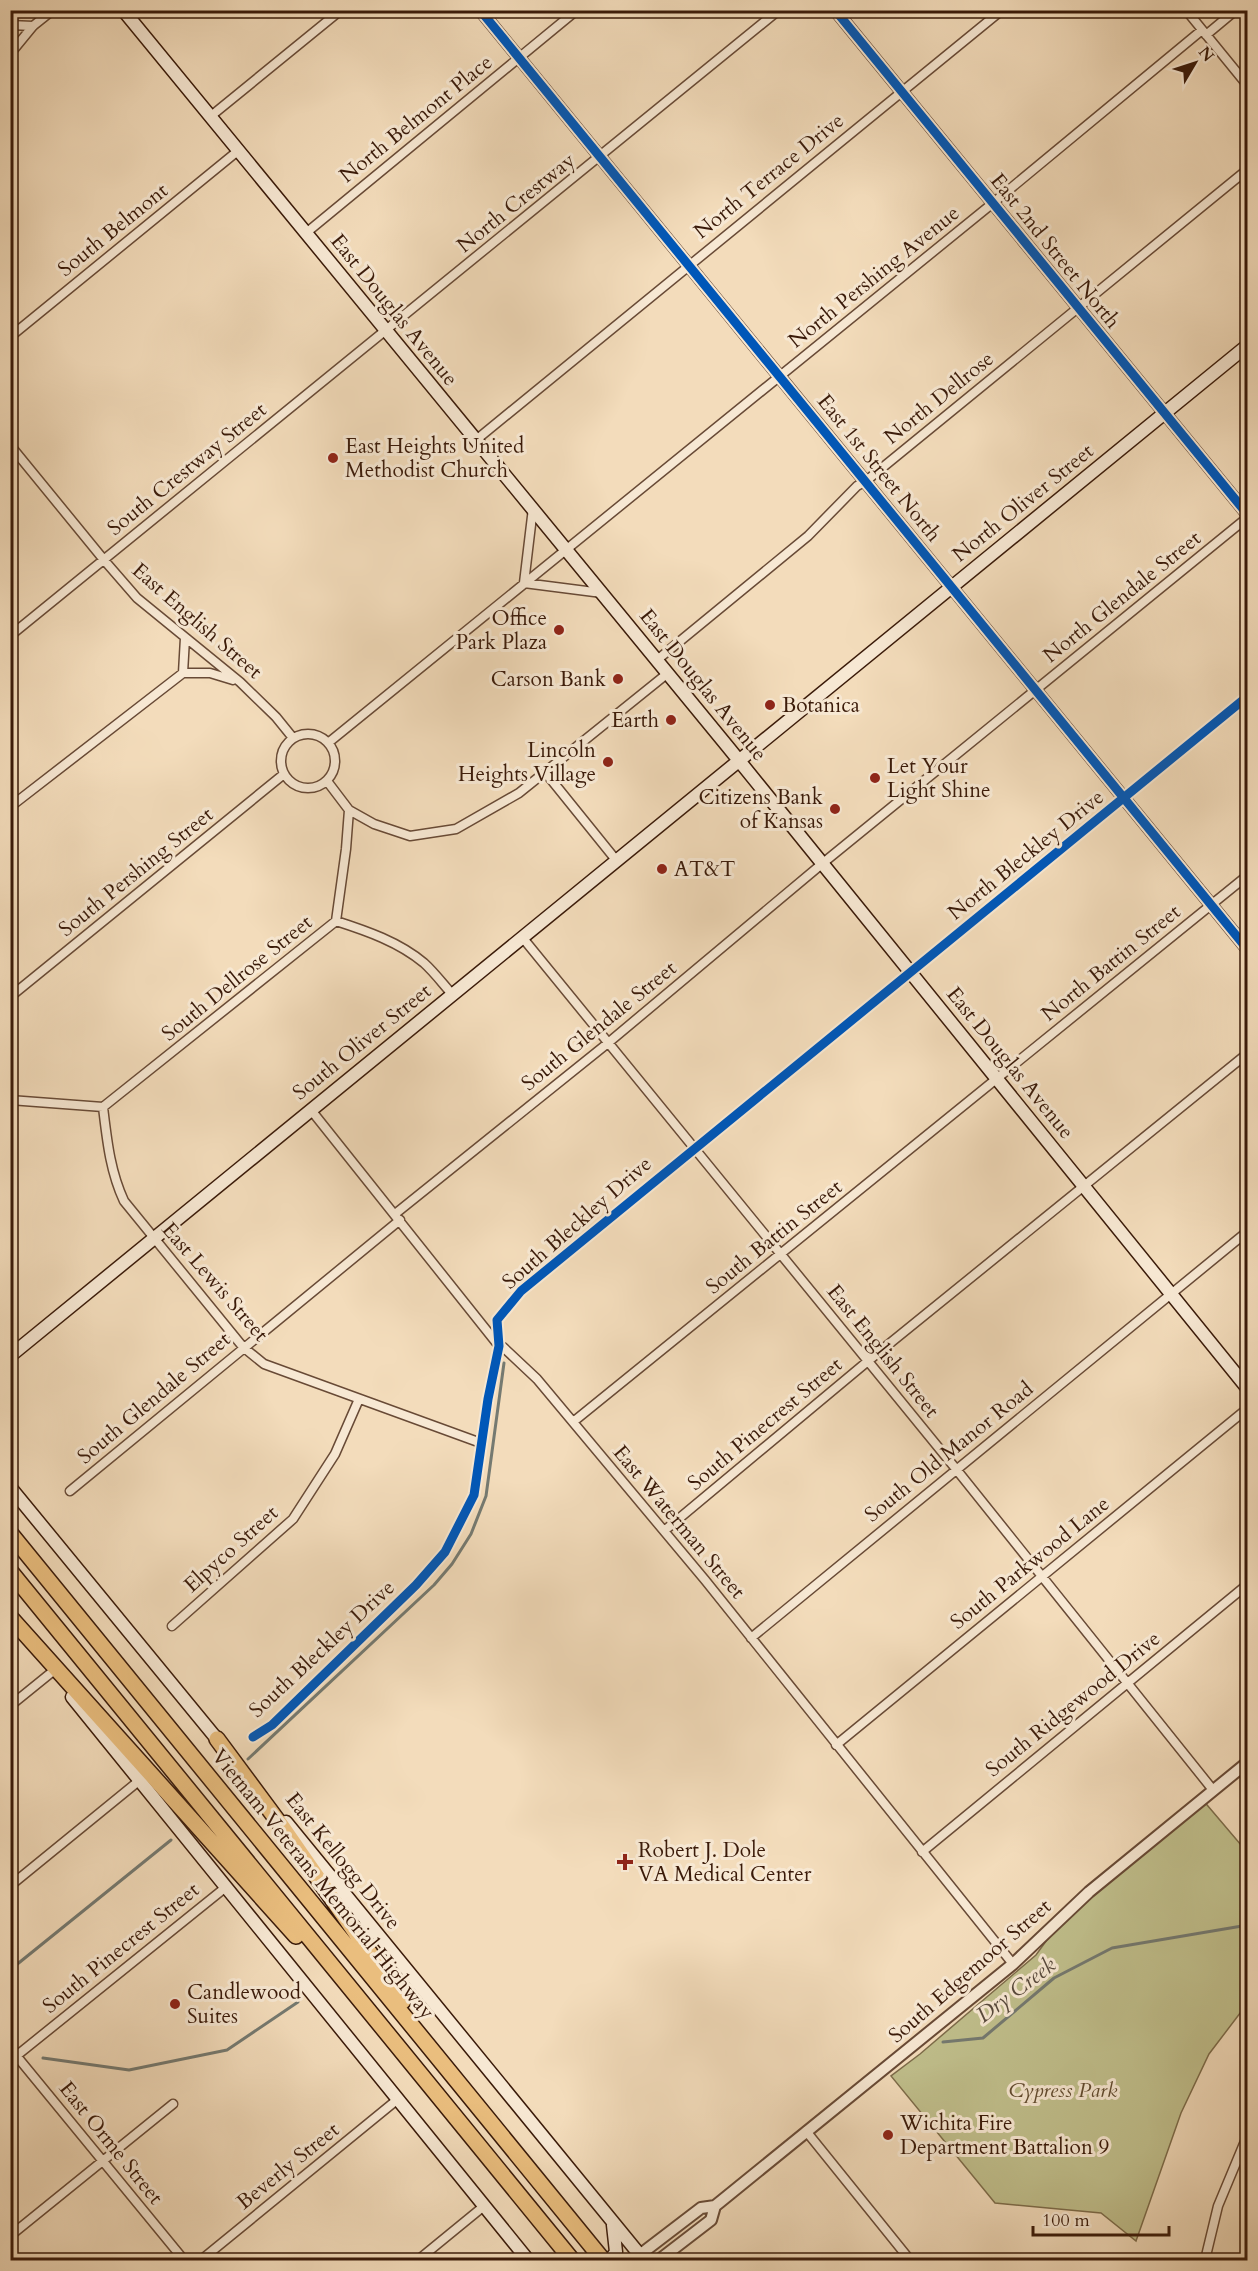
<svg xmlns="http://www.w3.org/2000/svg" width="1258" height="2271" viewBox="0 0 1258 2271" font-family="Cardo,serif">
  <rect width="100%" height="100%" fill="#f3dcbb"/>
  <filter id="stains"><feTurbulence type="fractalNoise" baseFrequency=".00333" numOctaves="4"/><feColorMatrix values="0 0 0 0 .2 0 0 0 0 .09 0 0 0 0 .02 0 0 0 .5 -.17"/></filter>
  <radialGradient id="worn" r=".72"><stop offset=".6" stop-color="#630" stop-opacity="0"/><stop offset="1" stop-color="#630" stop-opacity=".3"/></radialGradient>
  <path fill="#c0bf8c" stroke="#7d6c4a" stroke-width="1.5" d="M1202 1799 1247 1852V2004L1209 2054 1181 2113 1136 2241 1101 2213 995 2203 891 2076 920 2054 1036 1955 1065 1915Z"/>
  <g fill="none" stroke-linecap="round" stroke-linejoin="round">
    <path stroke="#757a71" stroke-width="3" d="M248 1759 434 1585 452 1564 471 1534 486 1496 504 1363
      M10 1970 171 1840
      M943 2042 983 2038 1054 1978 1112 1948 1248 1925
      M43 2058 129 2070 227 2050 298 2002"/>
    <g stroke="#684a36" stroke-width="11">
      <path id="minor" d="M1186 10 1248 86
        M10 25 33 26
        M1206 35 1236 10
        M10 54 33 26 53 10
        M211 116 341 10
        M306 233 577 10
        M10 337 239 150
        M476 440 1002 10
        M10 445 104 560 137 598 240 682 276 717 293 738
        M533 508 524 583 602 593
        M10 636 779 10
        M185 638 183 673H210L233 680
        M657 660 808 536 857 486 866 481 1248 169
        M281 761a27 27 0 1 1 54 0a27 27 0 1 1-54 0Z
        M328 743 993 203 1202 30
        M545 772 616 860
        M327 781 349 810
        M10 807 183 673
        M336 921C367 931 399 942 424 963 434 972 443 984 452 994
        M522 937 956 1469 1213 1790
        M10 997 284 774
        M10 1100 103 1107 336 921 346 849 349 810 374 824 410 836 456 829 519 793 668 673
        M103 1107C107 1140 110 1171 124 1201L243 1347 264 1364 481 1443
        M311 1110 499 1346 503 1347 537 1379 705 1580 1013 1964
        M395 1214 608 1043 823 863 1248 517
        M573 1422 1248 875
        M70 1491 400 1220
        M664 1531 868 1361 1248 1053
        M172 1626 293 1519 335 1454 359 1399
        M751 1638 1248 1231
        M10 1706 52 1672
        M253 1737 272 1725 416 1585 445 1552 474 1495 488 1399 499 1346 497 1320 521 1291 1248 696
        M836 1745 1248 1408
        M922 1852 1248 1584
        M10 1886 140 1780
        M10 2048 184 2260
        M10 2061 226 1887
        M806 2131 910 2260
        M10 2236 173 2104
        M201 2260 398 2099
        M418 2260 484 2206
        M1205 2260 1218 2206 1248 2134"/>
    </g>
    <g stroke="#684a36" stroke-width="14">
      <path id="tertiary" d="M480 10 1248 950
        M835 10 1248 515
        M633 2260 701 2208 715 2206
        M659 2260 711 2220 715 2206 720 2202 1013 1964 1089 1892 1248 1762"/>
    </g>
    <g stroke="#3a1a09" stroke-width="15">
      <path id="secondary" d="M123 10 728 747 1248 1389
        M10 1356 1248 345
        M10 1487 221 1744
        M72 1697 528 2260
        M286 1822 644 2260
        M610 2260 616 2252 613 2225"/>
    </g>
    <g stroke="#3a1a09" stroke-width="18">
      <path id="motorway" d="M10 1533 603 2260
        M10 1571 572 2260
        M10 1617 296 1936
        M217 1739 283 1828 403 2001"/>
    </g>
    <use href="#minor" stroke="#f7e8d3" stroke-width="8"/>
    <use href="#tertiary" stroke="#f7e8d3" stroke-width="10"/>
    <use href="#secondary" stroke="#f7e8d3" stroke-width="12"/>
    <use href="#motorway" stroke="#eabe7e" stroke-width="15"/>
    <g stroke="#f7e8d3" stroke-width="13">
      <path id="cycleway" d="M480 10 1248 950
        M835 10 1248 515
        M253 1737 272 1725 416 1585 445 1552 474 1495 488 1399 499 1346 497 1320 521 1291 1248 696"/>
    </g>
    <use href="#cycleway" stroke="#0057b8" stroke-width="9"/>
  </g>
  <g fill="#8f2418" stroke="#f7e8d3" stroke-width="2">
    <circle cx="333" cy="458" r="6"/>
    <circle cx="559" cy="630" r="6"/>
    <circle cx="618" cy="679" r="6"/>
    <circle cx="770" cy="705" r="6"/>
    <circle cx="671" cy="720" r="6"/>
    <circle cx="608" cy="762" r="6"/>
    <circle cx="875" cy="778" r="6"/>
    <circle cx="835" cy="809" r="6"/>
    <circle cx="662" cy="869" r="6"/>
    <path d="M622 1853h6v6h6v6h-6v6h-6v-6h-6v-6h6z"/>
    <circle cx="175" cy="2004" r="6"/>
    <circle cx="888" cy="2135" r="6"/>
  </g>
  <g text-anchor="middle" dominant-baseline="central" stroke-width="6" stroke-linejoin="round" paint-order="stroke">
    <g font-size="21" fill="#3a1a09" stroke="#f7e8d3">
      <text transform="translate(416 119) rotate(-39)">North Belmont Place</text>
      <text transform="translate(769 176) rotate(-39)">North Terrace Drive</text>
      <text transform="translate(516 203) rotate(-39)">North Crestway</text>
      <text transform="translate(113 230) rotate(-39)">South Belmont</text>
      <text transform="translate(1055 251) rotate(51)">East 2nd Street North</text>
      <text transform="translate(874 277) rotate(-39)">North Pershing Avenue</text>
      <text transform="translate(394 310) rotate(51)">East Douglas Avenue</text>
      <text transform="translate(939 398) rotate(-39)">North Dellrose</text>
      <text transform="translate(879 468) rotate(51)">East 1st Street North</text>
      <text transform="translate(187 469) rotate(-39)">South Crestway Street</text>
      <text transform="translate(1023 503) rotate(-39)">North Oliver Street</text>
      <text transform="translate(1122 597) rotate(-39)">North Glendale Street</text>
      <text transform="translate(197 621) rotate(41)">East English Street</text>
      <text transform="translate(703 685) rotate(51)">East Douglas Avenue</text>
      <text transform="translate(1026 855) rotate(-39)">North Bleckley Drive</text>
      <text transform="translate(136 872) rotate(-39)">South Pershing Street</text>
      <text transform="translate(1111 963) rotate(-39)">North Battin Street</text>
      <text transform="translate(237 978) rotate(-39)">South Dellrose Street</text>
      <text transform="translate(599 1026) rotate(-39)">South Glendale Street</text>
      <text transform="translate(362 1042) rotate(-39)">South Oliver Street</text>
      <text transform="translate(1010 1063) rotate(51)">East Douglas Avenue</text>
      <text transform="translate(577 1223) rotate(-41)">South Bleckley Drive</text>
      <text transform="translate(774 1237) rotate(-39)">South Battin Street</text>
      <text transform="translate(215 1282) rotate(49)">East Lewis Street</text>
      <text transform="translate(883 1351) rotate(51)">East English Street</text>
      <text transform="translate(154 1398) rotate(-40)">South Glendale Street</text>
      <text transform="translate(765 1424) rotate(-40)">South Pinecrest Street</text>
      <text transform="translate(949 1452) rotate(-39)">South Old Manor Road</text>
      <text transform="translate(679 1522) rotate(50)">East Waterman Street</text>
      <text transform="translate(231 1549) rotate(-42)">Elpyco Street</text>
      <text transform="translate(1030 1563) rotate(-39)">South Parkwood Lane</text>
      <text transform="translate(322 1649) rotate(-43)">South Bleckley Drive</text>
      <text transform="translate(1073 1704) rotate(-39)">South Ridgewood Drive</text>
      <text transform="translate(343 1861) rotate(51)">East Kellogg Drive</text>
      <text transform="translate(323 1884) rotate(51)">Vietnam Veterans Memorial Highway</text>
      <text transform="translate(121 1948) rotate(-39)">South Pinecrest Street</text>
      <text transform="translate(970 1971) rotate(-41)">South Edgemoor Street</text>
      <text transform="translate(111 2143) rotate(51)">East Orme Street</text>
      <text transform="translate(288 2166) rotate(-39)">Beverly Street</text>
    </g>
    <g font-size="21" fill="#3a1a09" stroke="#f7e8d3" text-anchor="start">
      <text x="345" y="446">East Heights United<tspan x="345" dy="24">Methodist Church</tspan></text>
      <text x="547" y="618" text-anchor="end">Office<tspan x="547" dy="24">Park Plaza</tspan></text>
      <text x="606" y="679" text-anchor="end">Carson Bank</text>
      <text x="782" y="705">Botanica</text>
      <text x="659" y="720" text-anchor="end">Earth</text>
      <text x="596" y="750" text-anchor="end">Lincoln<tspan x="596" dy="24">Heights Village</tspan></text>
      <text x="887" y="766">Let Your<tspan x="887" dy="24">Light Shine</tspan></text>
      <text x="823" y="797" text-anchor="end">Citizens Bank<tspan x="823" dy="24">of Kansas</tspan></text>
      <text x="674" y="869">AT&amp;T</text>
      <text x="638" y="1850">Robert J. Dole<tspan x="638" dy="24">VA Medical Center</tspan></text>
      <text x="187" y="1992">Candlewood<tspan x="187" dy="24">Suites</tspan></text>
      <text x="900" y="2123">Wichita Fire<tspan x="900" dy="24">Department Battalion 9</tspan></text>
    </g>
    <g font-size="21" font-style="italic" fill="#624c30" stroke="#f7e8d3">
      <text x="1063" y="2090">Cypress Park</text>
    </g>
    <g font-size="22" font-style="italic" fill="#584a3d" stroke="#f7e8d3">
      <text transform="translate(1016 1990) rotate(-37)">Dry Creek</text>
    </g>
  </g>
  <rect width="1258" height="2271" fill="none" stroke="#f3dcbb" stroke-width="36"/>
  <rect x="12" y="12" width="1234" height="2247" fill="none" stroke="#3a1a09" stroke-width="3"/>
  <rect x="18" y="18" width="1222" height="2235" fill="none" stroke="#3a1a09" stroke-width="1.5"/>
  <g transform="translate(1195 63) rotate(51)" stroke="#f7e8d3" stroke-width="4.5" paint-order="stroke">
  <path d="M0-4.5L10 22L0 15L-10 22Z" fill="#3a1a09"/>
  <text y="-9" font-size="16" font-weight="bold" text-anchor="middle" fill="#3a1a09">N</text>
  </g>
  <path d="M1033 2226v9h136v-9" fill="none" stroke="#3a1a09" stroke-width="3"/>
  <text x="1042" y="2226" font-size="18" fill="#3a1a09" stroke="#f7e8d3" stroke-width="4.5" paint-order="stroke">100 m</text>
  <rect width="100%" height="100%" filter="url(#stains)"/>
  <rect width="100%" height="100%" fill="url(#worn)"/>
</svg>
